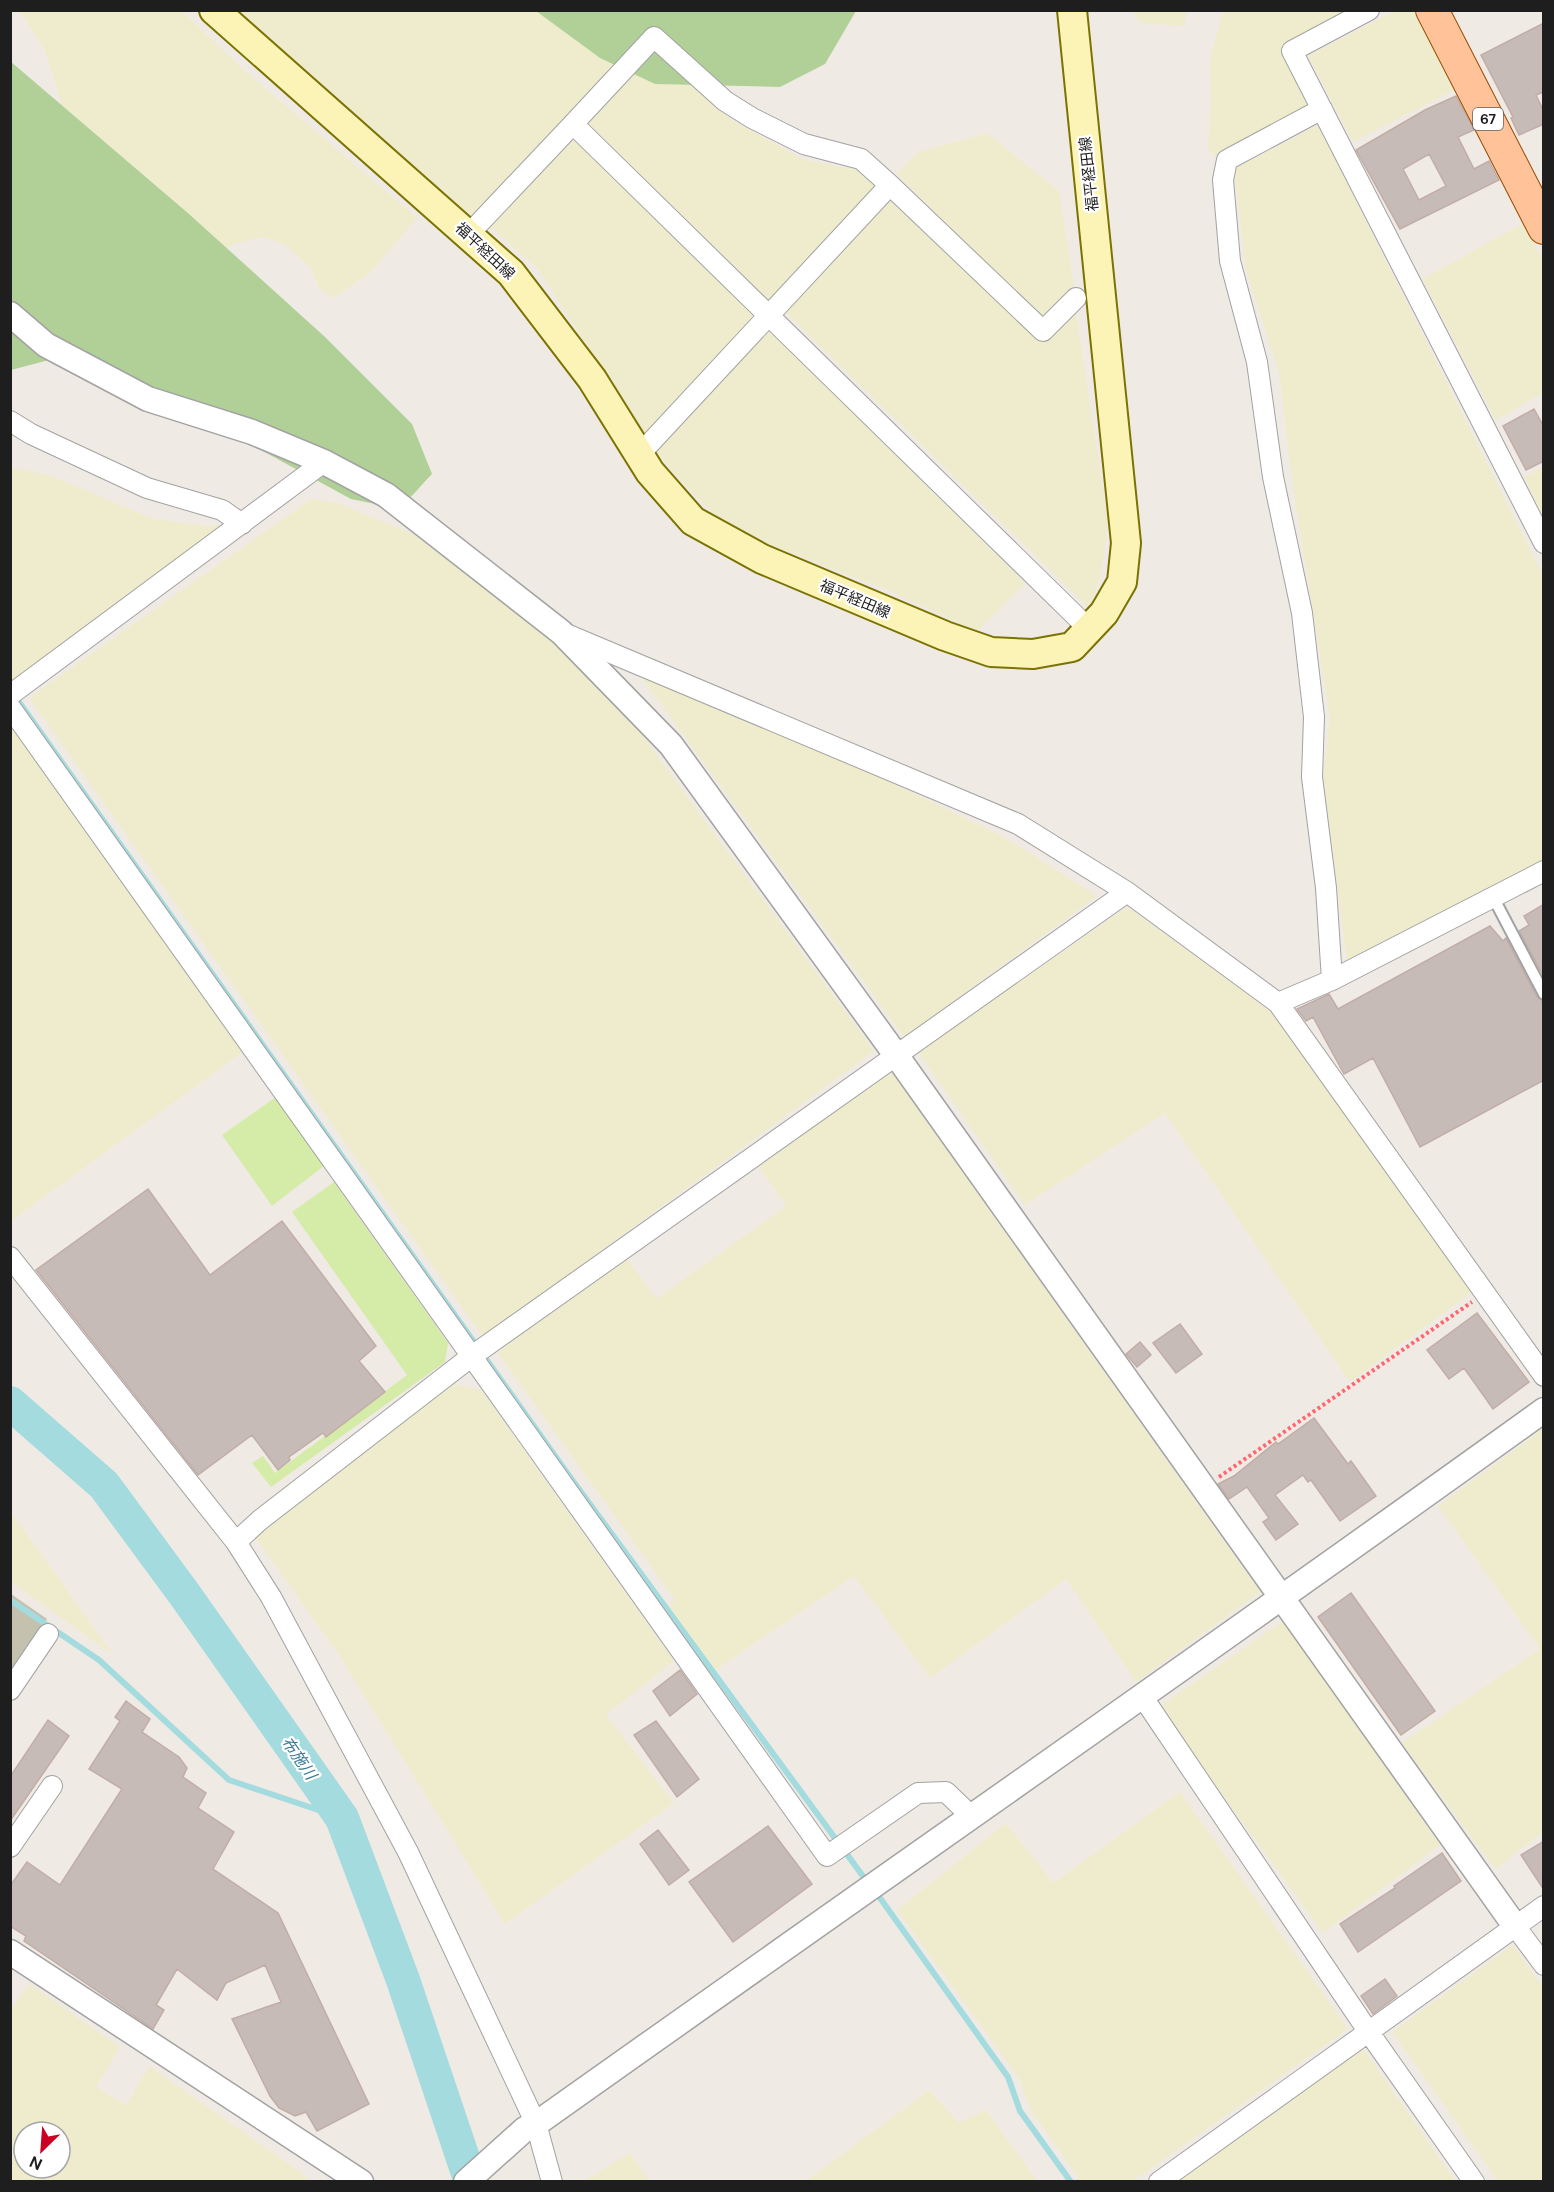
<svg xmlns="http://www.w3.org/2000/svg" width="1554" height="2192" viewBox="0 0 1554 2192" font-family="'DM Sans','Noto Sans JP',sans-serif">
  <rect width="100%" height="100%" fill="#f0eae4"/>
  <path fill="#c4c1af" d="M11 1594 47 1619 11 1673Z"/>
  <path fill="#efecce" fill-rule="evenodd" d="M20 11H182L244 70 417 218 370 273 333 298 319 288 310 267 284 244 263 237 240 242 212 254 66 118 45 51Z
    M239 11H569L628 48 472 218Z
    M1132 11H1187L1184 26 1140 23Z
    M1223 11H1348L1291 42 1284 57 1307 105 1215 157 1208 149 1211 101 1210 60Z
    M1394 11H1419L1458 88 1353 142 1308 56Z
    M655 53 733 121 805 160 858 170 875 187 770 301 587 122Z
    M1318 125 1543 575V860L1347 961 1323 777 1330 718 1293 488 1279 373 1246 270 1234 169Z
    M987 133 1059 191 1074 286 1042 320 896 173 918 152Z
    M573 138 755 315 646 438 538 269 489 226Z
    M890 200 1041 343 1076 313 1108 521 1103 562 1096 591 1088 607 784 311Z
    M1524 223 1543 260V393L1496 420 1422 279Z
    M767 329 1025 583 977 632 888 590 756 540 714 514 676 476 655 450Z
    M10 467 52 476 153 519 207 526 228 524 12 680Z
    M1543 467V516L1524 477Z
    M311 499 337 503 433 542 552 641 641 734 874 1051 483 1337 29 698Z
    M642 678 851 763 1002 836 1097 896 904 1037Z
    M10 723 243 1052 11 1221H10Z
    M1127 907 1268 1008 1472 1292 1350 1382 1165 1113 1025 1205 918 1052Z
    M890 1070 1260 1592 1136 1682 1066 1579 930 1678 854 1576 712 1672 667 1607 675 1600 497 1352 628 1259 656 1299 786 1206 757 1164Z
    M454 1384 481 1390 674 1661 606 1715 674 1803 505 1924 339 1655 253 1534Z
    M1543 1429V1832L1495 1869 1402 1743 1540 1649 1438 1506Z
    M11 1513 22 1527 113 1655 11 1582Z
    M1283 1621 1440 1845 1323 1933 1159 1707Z
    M1180 1792 1348 2029 1133 2181H1081L1031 2111 1019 2078 897 1910 1006 1823 1053 1883Z
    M1513 1945 1543 1988V2181H1498L1392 2032Z
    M29 1984 120 2047 96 2087 126 2105 149 2066 307 2177 304 2181H11V2010ZM24 2132H60V2168H24Z
    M1363 2048 1455 2181 1174 2182Z
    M929 2090 959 2123 986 2110 1037 2181H806Z
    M630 2153 649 2181H584Z"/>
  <path fill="#d4eca8" d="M276 1097 325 1165 272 1206 222 1135Z
    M334 1182 448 1343 445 1362 271 1487 252 1463 263 1456 275 1473 407 1375 292 1212Z"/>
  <path fill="#b1d097" d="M536 11H856L825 64 780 87 655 84 600 58Z
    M10 61 189 214 325 337 412 424 432 474C419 487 412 499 395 508L351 499 200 417 91 363 49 360 11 370Z"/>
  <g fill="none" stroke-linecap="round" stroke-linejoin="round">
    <path stroke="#a3dbdf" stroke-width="6" d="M14 695 570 1477 868 1883
      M10 1600 99 1660 229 1780 342 1818
      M875 1891 1008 2077 1020 2111 1071 2182"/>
    <path stroke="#a3dbdf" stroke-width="34" d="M10 1403 104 1485 185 1595 342 1818 403 1980 471 2182"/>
  </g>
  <path fill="#c7bbb7" stroke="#c2ada6" stroke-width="1.5" fill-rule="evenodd" d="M1544 23V92L1536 95 1544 112V124L1519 135 1511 118 1513 117 1481 55Z
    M1456 96 1474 130 1458 137 1474 169 1489 161 1499 180 1400 229 1356 150 1425 110ZM1429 154 1446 186 1419 200 1403 169Z
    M1534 409 1544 427V461L1526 470 1503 426Z
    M1544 904V977L1519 931 1529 925 1524 916Z
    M1490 926 1503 941 1506 938 1537 997 1544 1001V1080L1420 1147 1373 1058 1344 1074 1313 1017 1306 1021 1297 1009 1329 994 1338 1009Z
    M148 1189 210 1275 282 1221 376 1346 359 1361 385 1392 326 1437 323 1433 289 1457 290 1460 278 1470 252 1435 198 1475 36 1270Z
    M1477 1313 1529 1382 1493 1409 1464 1368 1449 1379 1427 1350Z
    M1180 1324 1202 1354 1176 1373 1153 1343Z
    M1140 1342 1151 1355 1137 1367 1126 1354Z
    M1314 1418 1348 1464 1351 1461 1376 1496 1340 1521 1311 1480 1308 1482 1303 1475 1275 1495 1298 1524 1276 1540 1263 1522 1269 1518 1247 1487 1229 1499 1218 1484 1234 1476 1276 1442 1278 1444Z
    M1351 1593 1435 1711 1401 1735 1318 1617Z
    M680 1670 697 1694 670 1716 653 1691Z
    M126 1701 150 1719 142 1732 179 1757 187 1768 183 1777 206 1793 198 1808 234 1832 213 1869 278 1913 369 2104 317 2131 306 2112 295 2116 279 2108 270 2096 232 2019 281 2002 265 1965 226 1983 217 2000 177 1969 156 2005 164 2010 153 2029 24 1941 26 1936 10 1926V1886L27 1862 60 1885 122 1789 89 1769 120 1721 115 1717Z
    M48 1720 69 1736 10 1821V1777Z
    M656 1721 699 1779 677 1797 634 1735Z
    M768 1826 812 1884 733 1942 689 1882Z
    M658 1830 689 1870 669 1885 640 1844Z
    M1544 1841V1890L1521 1855Z
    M1442 1853 1461 1881 1358 1952 1340 1924 1395 1888 1394 1886Z
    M1385 1979 1397 1996 1373 2014 1361 1996Z"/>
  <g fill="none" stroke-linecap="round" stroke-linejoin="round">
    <g stroke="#a2a2a2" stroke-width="14">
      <path id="service" d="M1493 897 1544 994"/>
    </g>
    <g stroke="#a2a2a2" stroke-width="22">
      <path id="minor" d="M1369 10 1292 51 1544 543
        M1322 109 1227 160 1223 180 1230 261 1257 362 1273 477 1302 613 1314 717 1312 777 1326 888 1332 980
        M573 124 654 37 725 101 752 118 804 144 861 159 890 185
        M468 235 573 124 1089 629
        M10 421 31 434 147 488 222 510 242 524
        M639 455 890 185 1043 331 1076 298
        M566 634 1018 824 1127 892 1278 1003 1544 1376
        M10 695 324 462
        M10 707 827 1856 918 1793 946 1792 970 1815
        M1278 1003 1332 980 1544 871
        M10 1257 236 1542 271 1597 408 1852 536 2124 552 2182
        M236 1542 260 1520 472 1356 1127 892
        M10 1690 48 1634
        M1142 1696 1368 2031 1474 2182
        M10 1847 52 1786
        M1515 1926 1544 1965
        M1159 2182 1544 1906"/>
    </g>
    <g stroke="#a2a2a2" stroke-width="27">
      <path id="tertiary" d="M10 314 46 345 148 399 252 432 324 462 386 495 561 632 671 745 896 1055 1515 1926
        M10 1952 361 2182
        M466 2182 525 2129 536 2124C872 1885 1210 1651 1544 1410"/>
    </g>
    <g stroke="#7a7301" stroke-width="32">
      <path id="secondary" d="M214 10 511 273 592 379 650 472 693 521 762 559 945 636 991 652 1033 654 1072 647 1104 613 1122 582 1126 543 1072 10"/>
    </g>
    <g stroke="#984d00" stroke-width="34">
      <path id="primary" d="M1432 10 1544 228"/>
    </g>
    <path stroke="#ff666f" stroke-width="4" stroke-dasharray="3 3" stroke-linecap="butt" d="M1219 1477 1472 1302"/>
    <use href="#service" stroke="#fff" stroke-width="10"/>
    <use href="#minor" stroke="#fff" stroke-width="20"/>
    <use href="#tertiary" stroke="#fff" stroke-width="24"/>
    <use href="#secondary" stroke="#fcf4b6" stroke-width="28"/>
    <use href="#primary" stroke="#ffc299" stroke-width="32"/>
  </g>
  <g text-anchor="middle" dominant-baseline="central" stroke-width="4.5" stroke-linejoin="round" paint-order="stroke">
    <rect fill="#fff" stroke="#626262" stroke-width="1.5" x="1473" y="108" width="30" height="22" rx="4.5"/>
    <g font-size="14" font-weight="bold" fill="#1e1e1e">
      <text x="1488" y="119">67</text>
    </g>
    <g font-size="15" fill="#1e1e1e" stroke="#fff">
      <text transform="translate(1089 174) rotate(-96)">福平経田線</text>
      <text transform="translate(485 251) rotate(43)">福平経田線</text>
      <text transform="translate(855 599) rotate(23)">福平経田線</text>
    </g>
    <g font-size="16" font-style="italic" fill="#3f7b9a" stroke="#fff">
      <text transform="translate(299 1758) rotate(55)">布施川</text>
    </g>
  </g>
  <rect width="1554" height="2192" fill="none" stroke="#1e1e1e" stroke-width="24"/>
  <g transform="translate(42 2150) rotate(205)"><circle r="28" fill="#ffffff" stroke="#a5a5a5" stroke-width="1.5"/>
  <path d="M0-4.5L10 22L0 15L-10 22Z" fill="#cc0022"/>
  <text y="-9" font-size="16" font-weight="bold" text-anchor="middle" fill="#1e1e1e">N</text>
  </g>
</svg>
